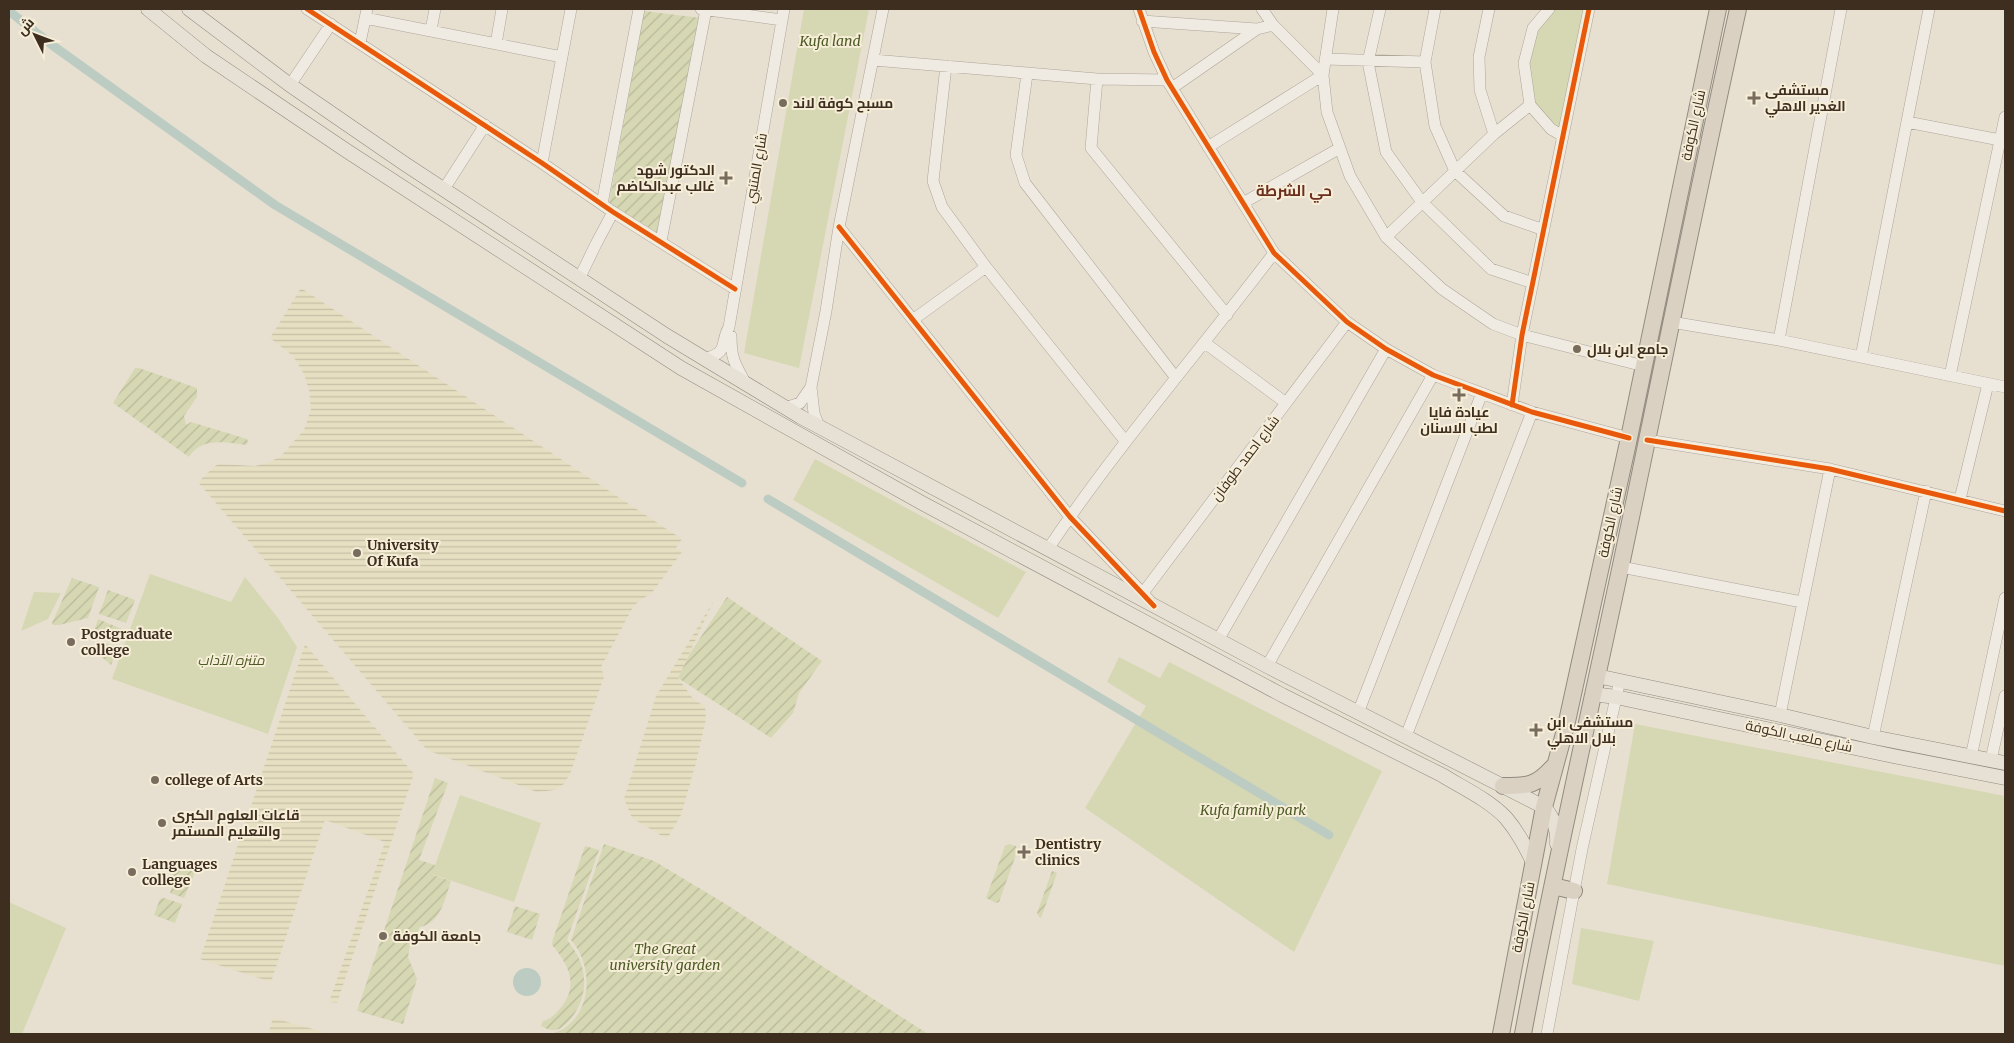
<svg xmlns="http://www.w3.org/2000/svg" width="2014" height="1043" viewBox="0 0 2014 1043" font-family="Merriweather,Cairo,serif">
  <defs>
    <pattern id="farmland-rules" width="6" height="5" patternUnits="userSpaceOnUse" patternTransform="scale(1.25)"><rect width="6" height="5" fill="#e6dfc2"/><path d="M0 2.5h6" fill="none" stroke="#c6c0a6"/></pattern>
    <pattern id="garden-furrows" width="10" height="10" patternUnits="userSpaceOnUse" patternTransform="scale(1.25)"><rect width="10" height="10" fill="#d6d7b3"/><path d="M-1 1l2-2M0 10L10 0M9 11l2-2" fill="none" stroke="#b9b99a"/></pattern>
  </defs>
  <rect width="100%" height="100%" fill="#e7e0d1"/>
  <path fill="url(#farmland-rules)" d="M301 288 682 539 676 548 682 552 651 594 640 600 633 607 601 667 604 677 570 774 564 784 554 790 537 792 427 750 198 482 215 466 219 464 255 466 267 463 280 457 304 430 311 409 309 390 304 374 293 356 270 338Z
    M714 600 678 678 694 700 705 706 706 719 696 763 681 815 667 839 632 818 624 799 656 696Z
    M305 644 414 774 337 1003 329 1002 385 842 325 820 271 982 200 959Z
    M273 1018 324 1032 323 1034H268Z"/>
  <path fill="#d6d7b3" d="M804 9H869L799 368 744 353Z
    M1554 9H1588L1563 131 1541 112 1534 100 1528 60 1537 30Z
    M815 459 1026 572 998 618 793 500Z
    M150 574 231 602 245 577 278 618 297 647 268 734 112 679Z
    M34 592 61 593 48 619 21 631Z
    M1119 657 1160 678 1169 662 1382 771 1294 952 1085 808 1146 706 1107 682Z
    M1635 724 2005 796V966L1607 884Z
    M460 795 541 823 514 902 432 874Z
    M9 902 66 928 22 1034H9Z
    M1581 928 1654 941 1639 1001 1572 984Z"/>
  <path fill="url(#garden-furrows)" d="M644 11 701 18 658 233 609 203Z
    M135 368H139L197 388V397L184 416 186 425 191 422 247 439 248 442 246 445C226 442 201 437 189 457L113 403Z
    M72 578 99 587 88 618 59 625H53L52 623Z
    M108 590 135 600 126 623 99 614Z
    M727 597 822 661 799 693 793 713 771 738 678 678 689 655Z
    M98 619 124 630 120 642 93 634Z
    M102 642 118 647 111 665 97 653Z
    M435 778 448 783 419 860 435 865 433 875 451 881C445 898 441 923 420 927L410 945 408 957 417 979 403 1024 357 1011Z
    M604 844 654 861 724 903 928 1034H552C592 1021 596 968 571 940Z
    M1009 844 1016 846 1017 852 999 902 996 903 986 898 1005 846Z
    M585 846 599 850 567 940C574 949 581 959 583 971 587 989 581 1007 569 1021 564 1025 560 1031 552 1030 549 1030 545 1028 541 1026L543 1021C551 1019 557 1013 562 1006 579 984 568 964 552 945L553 939Z
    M167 860 196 870 184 898 170 893 174 881Z
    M1052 871 1057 873 1041 918 1039 917 1037 913Z
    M164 898 182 904 175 923 154 915 160 899Z
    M515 906 540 914 532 940 507 932Z"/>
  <path fill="#bcccc2" d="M513 982a14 14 0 1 1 28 0a14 14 0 1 1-28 0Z"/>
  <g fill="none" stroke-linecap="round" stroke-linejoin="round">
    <path stroke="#bcccc2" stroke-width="9" d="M9 11 52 45 275 205 742 483
      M768 499 1329 835"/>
    <g stroke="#ada599" stroke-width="12">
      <path id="minor" d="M307 9 542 163 613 212 735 289
        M701 9 782 20
        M1139 9 1154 52 1167 80 1274 253 1347 322 1386 349 1433 375 1532 412 1629 438
        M1333 9 1323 75 1327 112 1350 176 1386 237 1442 289 1493 324 1522 335 1644 366
        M1380 9 1368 62 1386 152 1422 202 1491 269 1533 283
        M1435 9 1425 62 1435 126 1455 171 1504 216 1544 230
        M1489 9 1479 57 1480 90 1494 134
        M1549 9 1533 28 1524 63 1530 105 1551 129 1563 136
        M365 18 562 57
        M1142 21 1257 29
        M431 30 435 9
        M360 43 367 9
        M496 44 502 9
        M1325 59 1425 62
        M873 60 1097 79 1167 80
        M946 66 933 181 942 207 986 267 1126 442
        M1027 74 1016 155 1025 183 1176 378
        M1097 79 1091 148 1227 315
        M290 85 331 24
        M1172 88 1257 29 1273 25
        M1907 122 2000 140
        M1208 147 1323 75 1273 25 1262 9
        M542 163 571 9
        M444 189 485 125
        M1243 203 1340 148
        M602 204 639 9
        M839 227 1070 517 1151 602
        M1386 237 1494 134 1530 105
        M661 241 706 10
        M579 279 596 244 613 212
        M914 319 986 267
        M1671 322 1779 340 2005 387
        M731 336C731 359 735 364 746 384
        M1779 340 1841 9
        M1205 343 1286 403
        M1861 357 1929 9
        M704 359C730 352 719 345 729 327L784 9
        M1950 376 2005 117
        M1512 405 1522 335 1589 9
        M785 408 800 403 811 387
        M819 427 814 413 811 387 826 311 839 227 883 9
        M1647 440 1830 469 2005 511
        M1960 499 1988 384
        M1048 549C1117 446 1199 352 1274 253
        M1621 567 1802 602
        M1143 593 1347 322
        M1218 640 1386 349
        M1267 666 1433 375
        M1358 713 1482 393
        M1780 715 1830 469
        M1406 736 1532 412
        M1873 737 1926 491
        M1971 757 2005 598
        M1991 760 2005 696
        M1547 1034 1582 849 1620 680"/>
    </g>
    <g stroke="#928b80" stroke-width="15">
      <path id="major" d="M148 9 206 56 347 151 681 368 922 503 1282 695 1442 775C1463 788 1489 800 1506 818 1518 832 1526 848 1534 864
        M189 9 290 85 405 164 667 336 801 417 1267 666 1544 807C1554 819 1558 829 1557 844
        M1597 676 1780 715 1873 737 2005 763
        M1593 694 1616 697 1893 756 2005 778"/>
    </g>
    <g stroke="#928b80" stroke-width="18">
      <path id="highway" d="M1503 786C1528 786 1536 786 1553 767
        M1553 886 1574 891
        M1501 1034 1544 807 1566 726 1629 438 1718 9
        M1523 1034C1552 877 1588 721 1621 565 1660 380 1697 194 1738 9"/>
    </g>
    <use href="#minor" stroke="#efebe3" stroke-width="11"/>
    <use href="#major" stroke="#e6e1d4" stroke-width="14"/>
    <use href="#highway" stroke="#dad1c2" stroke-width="16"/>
    <g stroke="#f7eed8" stroke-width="8">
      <path id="cycleway" d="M307 9 542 163 613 212 735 289
        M1139 9 1154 52 1167 80 1274 253 1347 322 1386 349 1433 375 1532 412 1629 438
        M839 227 1070 517 1154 606
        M1512 405 1522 335 1589 9
        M1647 440 1830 469 2005 511"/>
    </g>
    <use href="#cycleway" stroke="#e8590c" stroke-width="5"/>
  </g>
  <g fill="#786c5e" stroke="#f7eed8" stroke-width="2">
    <path d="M1751.5 90.5h5v5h5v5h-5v5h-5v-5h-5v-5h5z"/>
    <circle cx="783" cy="103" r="5"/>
    <path d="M723.5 170.5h5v5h5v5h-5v5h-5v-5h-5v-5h5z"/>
    <circle cx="1577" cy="349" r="5"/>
    <path d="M1456.5 387.5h5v5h5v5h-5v5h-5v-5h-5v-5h5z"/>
    <circle cx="357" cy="553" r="5"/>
    <circle cx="71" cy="642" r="5"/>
    <path d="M1533.5 722.5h5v5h5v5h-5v5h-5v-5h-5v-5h5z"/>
    <circle cx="155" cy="780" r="5"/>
    <circle cx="162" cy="823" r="5"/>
    <path d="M1021.5 844.5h5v5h5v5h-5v5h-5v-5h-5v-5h5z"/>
    <circle cx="132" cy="872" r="5"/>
    <circle cx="383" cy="936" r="5"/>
  </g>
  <g text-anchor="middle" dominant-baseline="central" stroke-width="4" stroke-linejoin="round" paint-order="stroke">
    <g font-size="14" font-style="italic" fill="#4d5a26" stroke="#f7eed8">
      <text x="830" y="41">Kufa land</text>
      <text x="231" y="660">متنزه الآداب</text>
      <text x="1253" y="810">Kufa family park</text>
      <text x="665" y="949">The Great<tspan x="665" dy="16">university garden</tspan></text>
    </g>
    <g font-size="14" font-weight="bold" fill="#3d2e20" stroke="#f7eed8" text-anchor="start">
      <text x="1765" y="90">مستشفى<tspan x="1765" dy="16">الغدير الاهلي</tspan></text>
      <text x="793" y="103">مسبح كوفة لاند</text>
      <text x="715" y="170" text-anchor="end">الدكتور شهد<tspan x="715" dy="16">غالب عبدالكاضم</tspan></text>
      <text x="1587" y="349">جامع ابن بلال</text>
      <text x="1459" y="412" text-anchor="middle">عيادة فايا<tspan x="1459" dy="16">لطب الاسنان</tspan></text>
      <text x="367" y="545">University<tspan x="367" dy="16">Of Kufa</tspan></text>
      <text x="81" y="634">Postgraduate<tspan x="81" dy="16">college</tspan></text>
      <text x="1547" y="722">مستشفى ابن<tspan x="1547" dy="16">بلال الاهلي</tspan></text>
      <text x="165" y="780">college of Arts</text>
      <text x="172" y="815">قاعات العلوم الكبرى<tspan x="172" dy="16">والتعليم المستمر</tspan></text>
      <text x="1035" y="844">Dentistry<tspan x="1035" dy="16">clinics</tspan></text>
      <text x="142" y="864">Languages<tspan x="142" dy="16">college</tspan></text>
      <text x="393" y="936">جامعة الكوفة</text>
    </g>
    <g font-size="14" fill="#3d2e20" stroke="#f7eed8">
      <text transform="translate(1693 125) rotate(-78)">شارع الكوفة</text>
      <text transform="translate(756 168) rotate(-80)">شارع المتنبي</text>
      <text transform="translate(1245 458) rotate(-53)">شارع احمد طوفان</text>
      <text transform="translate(1610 522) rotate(-78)">شارع الكوفة</text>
      <text transform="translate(1799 736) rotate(12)">شارع ملعب الكوفة</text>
      <text transform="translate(1523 917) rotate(-79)">شارع الكوفة</text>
    </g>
    <g font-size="15" font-weight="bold" fill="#6b2e1e" stroke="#f7eed8">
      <text x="1294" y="190">حي الشرطة</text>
    </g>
  </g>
  <rect width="2014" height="1043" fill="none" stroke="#3d2e20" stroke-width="20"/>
  <g transform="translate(35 35) rotate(312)" stroke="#f7eed8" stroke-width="4" paint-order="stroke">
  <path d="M0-4L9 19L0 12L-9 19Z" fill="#3d2e20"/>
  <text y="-8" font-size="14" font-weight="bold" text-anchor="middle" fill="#3d2e20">ش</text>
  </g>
</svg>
